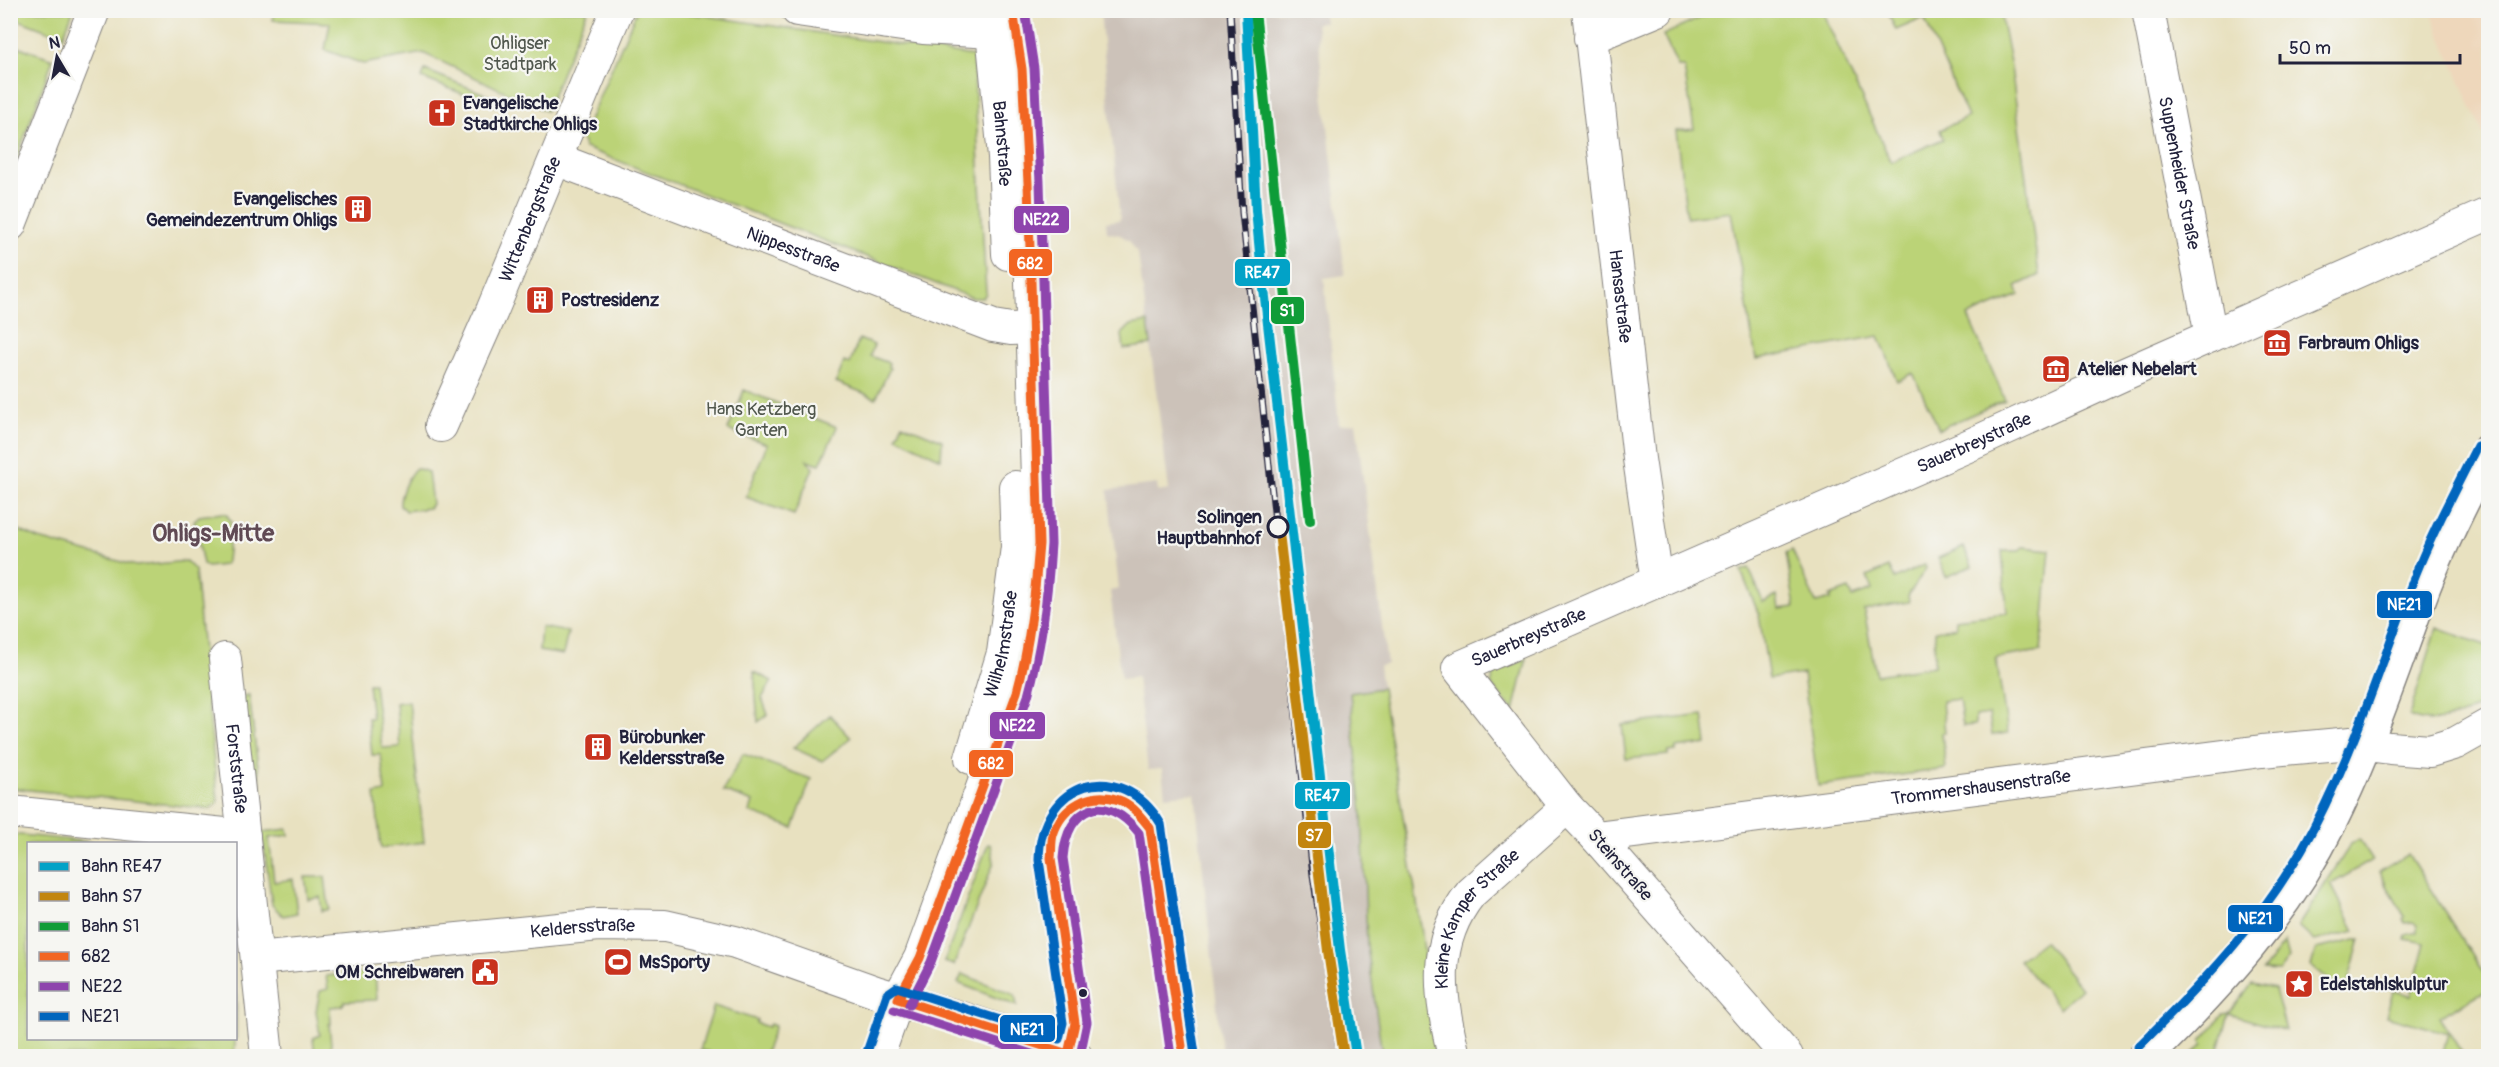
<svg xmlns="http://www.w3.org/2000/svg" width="2499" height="1067" viewBox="0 0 2499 1067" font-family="Pangolin,sans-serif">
  <rect width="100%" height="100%" fill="#f6f6f2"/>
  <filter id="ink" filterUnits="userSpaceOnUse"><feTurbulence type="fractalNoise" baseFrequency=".0167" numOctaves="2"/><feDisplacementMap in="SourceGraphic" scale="12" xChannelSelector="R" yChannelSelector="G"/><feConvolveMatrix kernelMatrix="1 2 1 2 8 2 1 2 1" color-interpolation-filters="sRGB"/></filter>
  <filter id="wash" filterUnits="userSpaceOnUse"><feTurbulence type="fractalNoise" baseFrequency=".008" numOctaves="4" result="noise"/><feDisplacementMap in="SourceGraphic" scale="24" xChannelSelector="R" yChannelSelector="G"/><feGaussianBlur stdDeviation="1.35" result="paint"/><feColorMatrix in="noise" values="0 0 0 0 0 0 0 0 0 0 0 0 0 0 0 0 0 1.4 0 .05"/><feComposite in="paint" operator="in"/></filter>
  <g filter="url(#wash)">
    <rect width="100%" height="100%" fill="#e8e1c0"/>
    <path fill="#eed7bb" d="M2430 11H2488V145L2433 17Z"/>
    <path fill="#ccc2b9" d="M1100 11H1323L1325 22 1316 23 1345 275 1324 278 1339 425 1356 423 1387 664 1379 666 1380 674 1422 933 1435 1056H1222L1195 793 1165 796 1162 769 1148 770 1137 677 1121 679 1110 591 1119 589 1108 490 1157 484 1158 492 1169 490 1139 261 1137 252 1129 240 1120 235 1107 232 1106 222 1120 220Z"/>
    <path fill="#bbd377" stroke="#6e7a59" stroke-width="1.5" d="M637 10 673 11 973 56 986 293 983 298H973L585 148 581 139Z
      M1718 10 1822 11 1891 162 1943 139 1940 130 1968 117 1924 18 1896 30 1887 11H2000L2011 67 2039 275 2016 286 2019 295 1968 316 2005 400 1939 429 1913 373 1897 381 1879 336 1756 359 1731 212 1687 218 1676 131 1694 129 1684 67H1678L1663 35Z
      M10 11 11 10 73 11 63 37 11 17Z
      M273 11 587 10V11L546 111 423 53 363 64 325 50 330 23 273 20Z
      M11 44 53 59 11 174 10 44Z
      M425 70 497 99 494 106 422 78Z
      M1148 322 1151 345 1124 349 1122 334 1131 325Z
      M859 339 874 345 870 356 889 363 888 367 890 368 876 398 836 382 844 362 850 364Z
      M744 390 837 427 820 464 807 460 813 468 794 515 746 497 767 444 728 430Z
      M902 424 942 440 941 459 897 437Z
      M416 468 428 472 432 504 429 508 406 511 400 506C399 496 408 475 416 468Z
      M222 513 226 514 231 521 227 561 224 565 207 567 203 564 194 521 199 516Z
      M11 527 39 539 136 566 186 561 195 570 218 802 211 809 11 788Z
      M1964 547 1972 566 1946 577 1938 558Z
      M2022 547 2050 550 2041 651 1996 658 2008 733 1992 735 1989 714 1975 716V725L1963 726 1959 699 1942 701 1945 733H1942L1946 769 1818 786 1803 674 1769 679 1759 615 1741 571 1749 568 1763 602 1777 596 1779 609 1795 607 1786 553 1792 550 1816 603 1831 599 1830 596 1849 589 1853 597 1872 590 1867 577 1889 567 1895 579 1925 564 1926 568 1908 596 1909 602 1864 610 1876 675 1934 666 1935 631 1956 627 1955 619 2007 613 2002 551H2019Z
      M541 627 568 632 563 655 539 651Z
      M2437 628 2488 646V702C2466 716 2434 728 2409 716Z
      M1527 658 1514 711 1491 685 1494 674Z
      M754 672 772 681 762 698 768 715 758 722Z
      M368 684H374L382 748 400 747 396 703 409 701 424 842 381 848 375 794 385 792 381 755H372L368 718H372Z
      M1382 688 1422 933 1435 1056H1383L1381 1047 1367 945 1362 814 1350 693Z
      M249 695 262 799 251 801 239 697Z
      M830 715 851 738 822 761 793 748Z
      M1703 715 1707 744 1676 748V751L1668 752V755L1626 759 1622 725Z
      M743 754 811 779 793 828 750 812 753 802 723 791Z
      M288 829 289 835 269 838 274 882 293 879 297 913 283 916 272 905 262 832Z
      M11 834 100 843 28 844V1038H236V991C237 1013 236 1035 234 1056H11Z
      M2359 839 2373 860 2331 884 2355 931 2314 941 2298 926 2351 844Z
      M988 844 991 845 994 862 954 965 944 962Z
      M2408 854 2488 980V989L2439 1017 2464 1056H2442L2448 1033 2386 1016 2393 991 2411 995 2425 943 2405 939 2406 935 2417 932V925L2413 922 2405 923 2403 919 2405 917 2379 872Z
      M305 877H325L329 909 322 911 320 897 308 899Z
      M2360 939 2345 993 2311 966 2316 949Z
      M2044 941 2081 988 2060 1008 2019 960Z
      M2285 942 2289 958 2279 971 2263 970Z
      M375 971 377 1000 345 1001 342 1006 330 1007 331 1024H329L332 1054 315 1056 313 1038 320 1035 316 1011 320 991 328 989 326 976Z
      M962 974 1015 995 1017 1006 958 983Z
      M2252 984 2275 989 2286 1031 2229 1014 2217 1056H2191L2203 1044 2201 1041 2223 1015 2229 1014Z
      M714 1006 757 1020 756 1023 768 1027 770 1024 775 1026 764 1056H709V1052L700 1050Z"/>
  </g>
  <g filter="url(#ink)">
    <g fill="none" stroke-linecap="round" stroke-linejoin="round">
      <g stroke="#85827e" stroke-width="34">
        <g id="minor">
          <path d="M797 10 923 28 993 32 1006 49"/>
          <path id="s1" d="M990 10 1004 157 1008 254"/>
          <path id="s2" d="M1588 10 1639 459 1657 582"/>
          <path id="s3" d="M2148 10 2211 336"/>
          <path d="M1590 38 1658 10"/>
          <path id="s4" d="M556 159 993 326 1011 329 1031 328"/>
          <path d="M10 225 94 10"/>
          <path id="s5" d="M441 426 492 311 617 10"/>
          <path id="s6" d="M225 659 267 1056"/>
          <path id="s7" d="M971 758 1003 653 1017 547 1015 487"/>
          <path d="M10 812 244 836"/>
          <path id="s8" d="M1596 837 2262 751 2351 743 2390 748 2430 751 2456 743 2488 725"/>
          <path id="s9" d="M257 959 599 925 665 926 735 942 876 992 956 1016 1076 1056"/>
          <path d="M1068 1054 1075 1023 1051 858C1046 794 1119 773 1150 828L1164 914 1183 1056"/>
          <path d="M878 1056 898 999 920 958 1017 692C1031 643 1035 594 1039 544L1028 183 1022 69 1013 10"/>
          <path id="s10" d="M1454 1056C1440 997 1430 944 1471 893L1567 807"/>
          <path id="s11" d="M1787 1056 1596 837 1567 807 1458 668 1970 445 2120 376 2488 214"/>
        </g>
      </g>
      <g stroke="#85827e" stroke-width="36">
        <path id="major" d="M2146 1056C2217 987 2286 912 2330 822 2368 746 2394 666 2424 586 2442 540 2465 496 2488 451"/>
      </g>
      <use href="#minor" stroke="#fff" stroke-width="32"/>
      <use href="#major" stroke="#fff" stroke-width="33"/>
      <g stroke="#22223b" stroke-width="7">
        <path id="rail" d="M1230 10 1242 213 1313 875 1340 1056
          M1315 10V13"/>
      </g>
      <use href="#rail" stroke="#f6f6f2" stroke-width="4.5" stroke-dasharray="14" stroke-linecap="butt"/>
      <g stroke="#f6f6f2" stroke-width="14">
        <path id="bus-1" d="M898 999 920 958 1017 692C1030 643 1035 594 1039 544L1028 183 1022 69 1013 10
          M898 999 1068 1054
          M1068 1054 1075 1023 1051 858C1052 851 1051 842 1053 835 1062 806 1091 790 1119 800 1133 805 1141 817 1150 828L1182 1046"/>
      </g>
      <g stroke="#f6f6f2" stroke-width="14">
        <path id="bus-2" d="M909 1005 931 962 1028 696C1042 646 1048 595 1051 544L1040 182 1034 68 1025 10
          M894 1010 1038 1056
          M1080 1056 1087 1022 1063 858C1067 805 1106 791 1139 833L1171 1056"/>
      </g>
      <g stroke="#f6f6f2" stroke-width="14">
        <path id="bus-3" d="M2138 1047C2199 987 2259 924 2302 849 2350 765 2378 671 2413 581 2431 534 2455 490 2477 446
          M867 1052 887 994 897 987 1059 1039 1063 1023 1039 860C1040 780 1120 756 1161 824L1195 1054"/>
      </g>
      <use href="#bus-1" stroke="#f26522" stroke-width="9"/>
      <use href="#bus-2" stroke="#8e44ad" stroke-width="9"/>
      <use href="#bus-3" stroke="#0065bd" stroke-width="9"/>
      <g stroke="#f6f6f2" stroke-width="15">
        <path id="rail-1" d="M1246 10 1256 210 1261 263 1340 950 1356 1056"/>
      </g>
      <g stroke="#f6f6f2" stroke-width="15">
        <path id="rail-2" d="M1278 524 1328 951 1344 1056"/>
      </g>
      <g stroke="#f6f6f2" stroke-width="15">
        <path id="rail-3" d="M1255 11 1310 520"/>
      </g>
      <use href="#rail-1" stroke="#02a2c7" stroke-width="10"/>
      <use href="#rail-2" stroke="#c2850f" stroke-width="10"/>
      <use href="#rail-3" stroke="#109c37" stroke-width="10"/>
    </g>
  </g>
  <defs>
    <g id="church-square" transform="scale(1.5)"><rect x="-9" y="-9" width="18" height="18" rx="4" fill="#c8321e" stroke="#f6f6f2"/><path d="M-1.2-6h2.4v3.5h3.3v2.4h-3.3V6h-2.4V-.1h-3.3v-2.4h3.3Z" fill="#fff"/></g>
    <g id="building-square" transform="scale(1.5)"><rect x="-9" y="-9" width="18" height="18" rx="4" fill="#c8321e" stroke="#f6f6f2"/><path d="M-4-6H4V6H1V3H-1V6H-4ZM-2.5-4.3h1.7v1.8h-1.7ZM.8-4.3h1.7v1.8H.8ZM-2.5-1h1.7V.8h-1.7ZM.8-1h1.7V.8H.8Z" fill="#fff"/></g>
    <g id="museum-square" transform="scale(1.5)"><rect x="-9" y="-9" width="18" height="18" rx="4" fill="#c8321e" stroke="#f6f6f2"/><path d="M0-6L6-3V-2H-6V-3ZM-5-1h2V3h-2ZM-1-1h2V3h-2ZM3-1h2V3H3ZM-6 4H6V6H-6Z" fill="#fff"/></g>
    <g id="stadium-square" transform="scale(1.5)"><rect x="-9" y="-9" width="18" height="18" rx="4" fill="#c8321e" stroke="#f6f6f2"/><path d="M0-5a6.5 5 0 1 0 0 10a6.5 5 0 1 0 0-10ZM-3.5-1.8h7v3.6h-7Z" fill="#fff"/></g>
    <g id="civic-square" transform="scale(1.5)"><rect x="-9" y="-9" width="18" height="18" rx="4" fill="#c8321e" stroke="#f6f6f2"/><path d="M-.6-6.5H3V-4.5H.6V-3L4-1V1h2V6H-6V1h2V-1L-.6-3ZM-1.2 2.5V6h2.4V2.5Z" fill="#fff"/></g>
    <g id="sight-square" transform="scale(1.5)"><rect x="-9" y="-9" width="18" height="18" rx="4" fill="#c8321e" stroke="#f6f6f2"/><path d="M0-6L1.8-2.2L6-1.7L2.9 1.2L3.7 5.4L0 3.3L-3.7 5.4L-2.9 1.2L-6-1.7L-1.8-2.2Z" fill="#fff"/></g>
  </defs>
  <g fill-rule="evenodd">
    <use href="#church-square" x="442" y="113"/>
    <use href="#building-square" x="358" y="209"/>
    <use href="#building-square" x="540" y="300"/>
    <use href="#museum-square" x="2277" y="343"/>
    <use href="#museum-square" x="2056" y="369"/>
    <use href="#building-square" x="598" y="747"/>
    <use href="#stadium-square" x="618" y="962"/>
    <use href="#civic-square" x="485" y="972"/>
    <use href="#sight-square" x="2299" y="984"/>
  </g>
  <circle fill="#f6f6f2" stroke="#22223b" stroke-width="3" cx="1278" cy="527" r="10"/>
  <circle fill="#22223b" stroke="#f6f6f2" stroke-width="2" cx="1083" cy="993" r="5"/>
  <g text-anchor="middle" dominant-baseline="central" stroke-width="4.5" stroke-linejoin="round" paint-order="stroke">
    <g font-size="18" fill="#50574d" stroke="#f6f6f2">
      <text x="520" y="43">Ohligser<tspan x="520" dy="21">Stadtpark</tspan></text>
      <text x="761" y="409">Hans Ketzberg<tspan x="761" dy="21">Garten</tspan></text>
    </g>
    <g font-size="18" font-weight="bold" fill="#22223b" stroke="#f6f6f2" text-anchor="start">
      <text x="463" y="103">Evangelische<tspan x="463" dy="21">Stadtkirche Ohligs</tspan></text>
      <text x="337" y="199" text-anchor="end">Evangelisches<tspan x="337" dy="21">Gemeindezentrum Ohligs</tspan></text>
      <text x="561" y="300">Postresidenz</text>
      <text x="2298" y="343">Farbraum Ohligs</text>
      <text x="2077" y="369">Atelier Nebelart</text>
      <text x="619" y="737">Bürobunker<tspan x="619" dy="21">Keldersstraße</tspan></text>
      <text x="639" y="962">MsSporty</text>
      <text x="464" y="972" text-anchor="end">OM Schreibwaren</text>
      <text x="2320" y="984">Edelstahlskulptur</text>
    </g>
    <g font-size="18" fill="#22223b" stroke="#f6f6f2">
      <text stroke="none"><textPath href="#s1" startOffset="134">Bahnstraße</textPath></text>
      <text stroke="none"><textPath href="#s3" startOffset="166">Suppenheider Straße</textPath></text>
      <text stroke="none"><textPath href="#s5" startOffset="225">Wittenbergstraße</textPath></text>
      <text stroke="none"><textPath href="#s4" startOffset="254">Nippesstraße</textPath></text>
      <text stroke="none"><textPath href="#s2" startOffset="288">Hansastraße</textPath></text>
      <text stroke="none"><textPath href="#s11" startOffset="1072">Sauerbreystraße</textPath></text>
      <text stroke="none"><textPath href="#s11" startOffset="586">Sauerbreystraße</textPath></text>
      <text stroke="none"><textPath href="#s7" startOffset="118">Wilhelmstraße</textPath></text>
      <text stroke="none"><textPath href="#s6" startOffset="110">Forststraße</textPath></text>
      <text stroke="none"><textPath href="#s8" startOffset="388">Trommershausenstraße</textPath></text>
      <text transform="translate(1620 865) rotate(49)">Steinstraße</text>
      <text stroke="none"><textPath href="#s10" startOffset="150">Kleine Kamper Straße</textPath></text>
      <text stroke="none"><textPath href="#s9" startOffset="327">Keldersstraße</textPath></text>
    </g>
    <g font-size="18" font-weight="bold" fill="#22223b" stroke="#f6f6f2" text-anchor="end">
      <text x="1262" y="517">Solingen<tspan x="1262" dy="21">Hauptbahnhof</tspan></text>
    </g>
    <g font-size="24" font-weight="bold" fill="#604a54" stroke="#f6f6f2">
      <text x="213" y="533">Ohligs-Mitte</text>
    </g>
  </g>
  <g stroke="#f6f6f2" stroke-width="2">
    <rect x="1013" y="205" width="57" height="29" rx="6" fill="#8e44ad"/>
    <rect x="1008" y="248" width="45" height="29" rx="6" fill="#f26522"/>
    <rect x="1234" y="258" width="57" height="29" rx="6" fill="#02a2c7"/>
    <rect x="1270" y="296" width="35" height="29" rx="6" fill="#109c37"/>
    <rect x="2376" y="590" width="57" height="29" rx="6" fill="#0065bd"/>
    <rect x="989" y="711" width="57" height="29" rx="6" fill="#8e44ad"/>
    <rect x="968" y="749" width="46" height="29" rx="6" fill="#f26522"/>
    <rect x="1294" y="781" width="57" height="29" rx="6" fill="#02a2c7"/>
    <rect x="1297" y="821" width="35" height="28" rx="6" fill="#c2850f"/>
    <rect x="2227" y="904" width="57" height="29" rx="6" fill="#0065bd"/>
    <rect x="999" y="1014" width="57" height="29" rx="6" fill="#0065bd"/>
  </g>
  <g font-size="16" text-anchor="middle" font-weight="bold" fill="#fff">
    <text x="1041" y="225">NE22</text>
    <text x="1030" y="269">682</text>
    <text x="1262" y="278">RE47</text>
    <text x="1287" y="316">S1</text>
    <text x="2404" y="610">NE21</text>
    <text x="1017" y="731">NE22</text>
    <text x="991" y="769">682</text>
    <text x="1322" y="801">RE47</text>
    <text x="1314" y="841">S7</text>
    <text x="2255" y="924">NE21</text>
    <text x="1027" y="1035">NE21</text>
  </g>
  <rect width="2499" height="1067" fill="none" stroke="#f6f6f2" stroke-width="36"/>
  <rect x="27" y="842" width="210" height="198" fill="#f6f6f2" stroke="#a1a1a9" stroke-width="1.5"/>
  <rect x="39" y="862" width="30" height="9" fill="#02a2c7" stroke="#a1a1a9" stroke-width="1.5"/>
  <text x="81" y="872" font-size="18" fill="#22223b">Bahn RE47</text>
  <rect x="39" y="892" width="30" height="9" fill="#c2850f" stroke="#a1a1a9" stroke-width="1.5"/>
  <text x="81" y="902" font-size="18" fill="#22223b">Bahn S7</text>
  <rect x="39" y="922" width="30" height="9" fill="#109c37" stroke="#a1a1a9" stroke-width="1.5"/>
  <text x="81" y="932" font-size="18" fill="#22223b">Bahn S1</text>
  <rect x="39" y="952" width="30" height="9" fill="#f26522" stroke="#a1a1a9" stroke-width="1.5"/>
  <text x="81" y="962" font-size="18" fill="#22223b">682</text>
  <rect x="39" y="982" width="30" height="9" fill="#8e44ad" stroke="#a1a1a9" stroke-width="1.5"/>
  <text x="81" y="992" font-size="18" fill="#22223b">NE22</text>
  <rect x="39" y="1012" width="30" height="9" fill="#0065bd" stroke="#a1a1a9" stroke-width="1.5"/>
  <text x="81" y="1022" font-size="18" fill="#22223b">NE21</text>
  <g transform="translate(57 57) rotate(350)" stroke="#f6f6f2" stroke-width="4.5" paint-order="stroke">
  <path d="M0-4.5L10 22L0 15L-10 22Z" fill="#22223b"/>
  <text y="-9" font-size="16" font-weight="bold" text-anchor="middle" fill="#22223b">N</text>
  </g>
  <path d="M2280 54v9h180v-9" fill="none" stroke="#22223b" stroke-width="3"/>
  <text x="2289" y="54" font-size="18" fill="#22223b" stroke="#f6f6f2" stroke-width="4.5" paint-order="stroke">50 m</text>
</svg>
